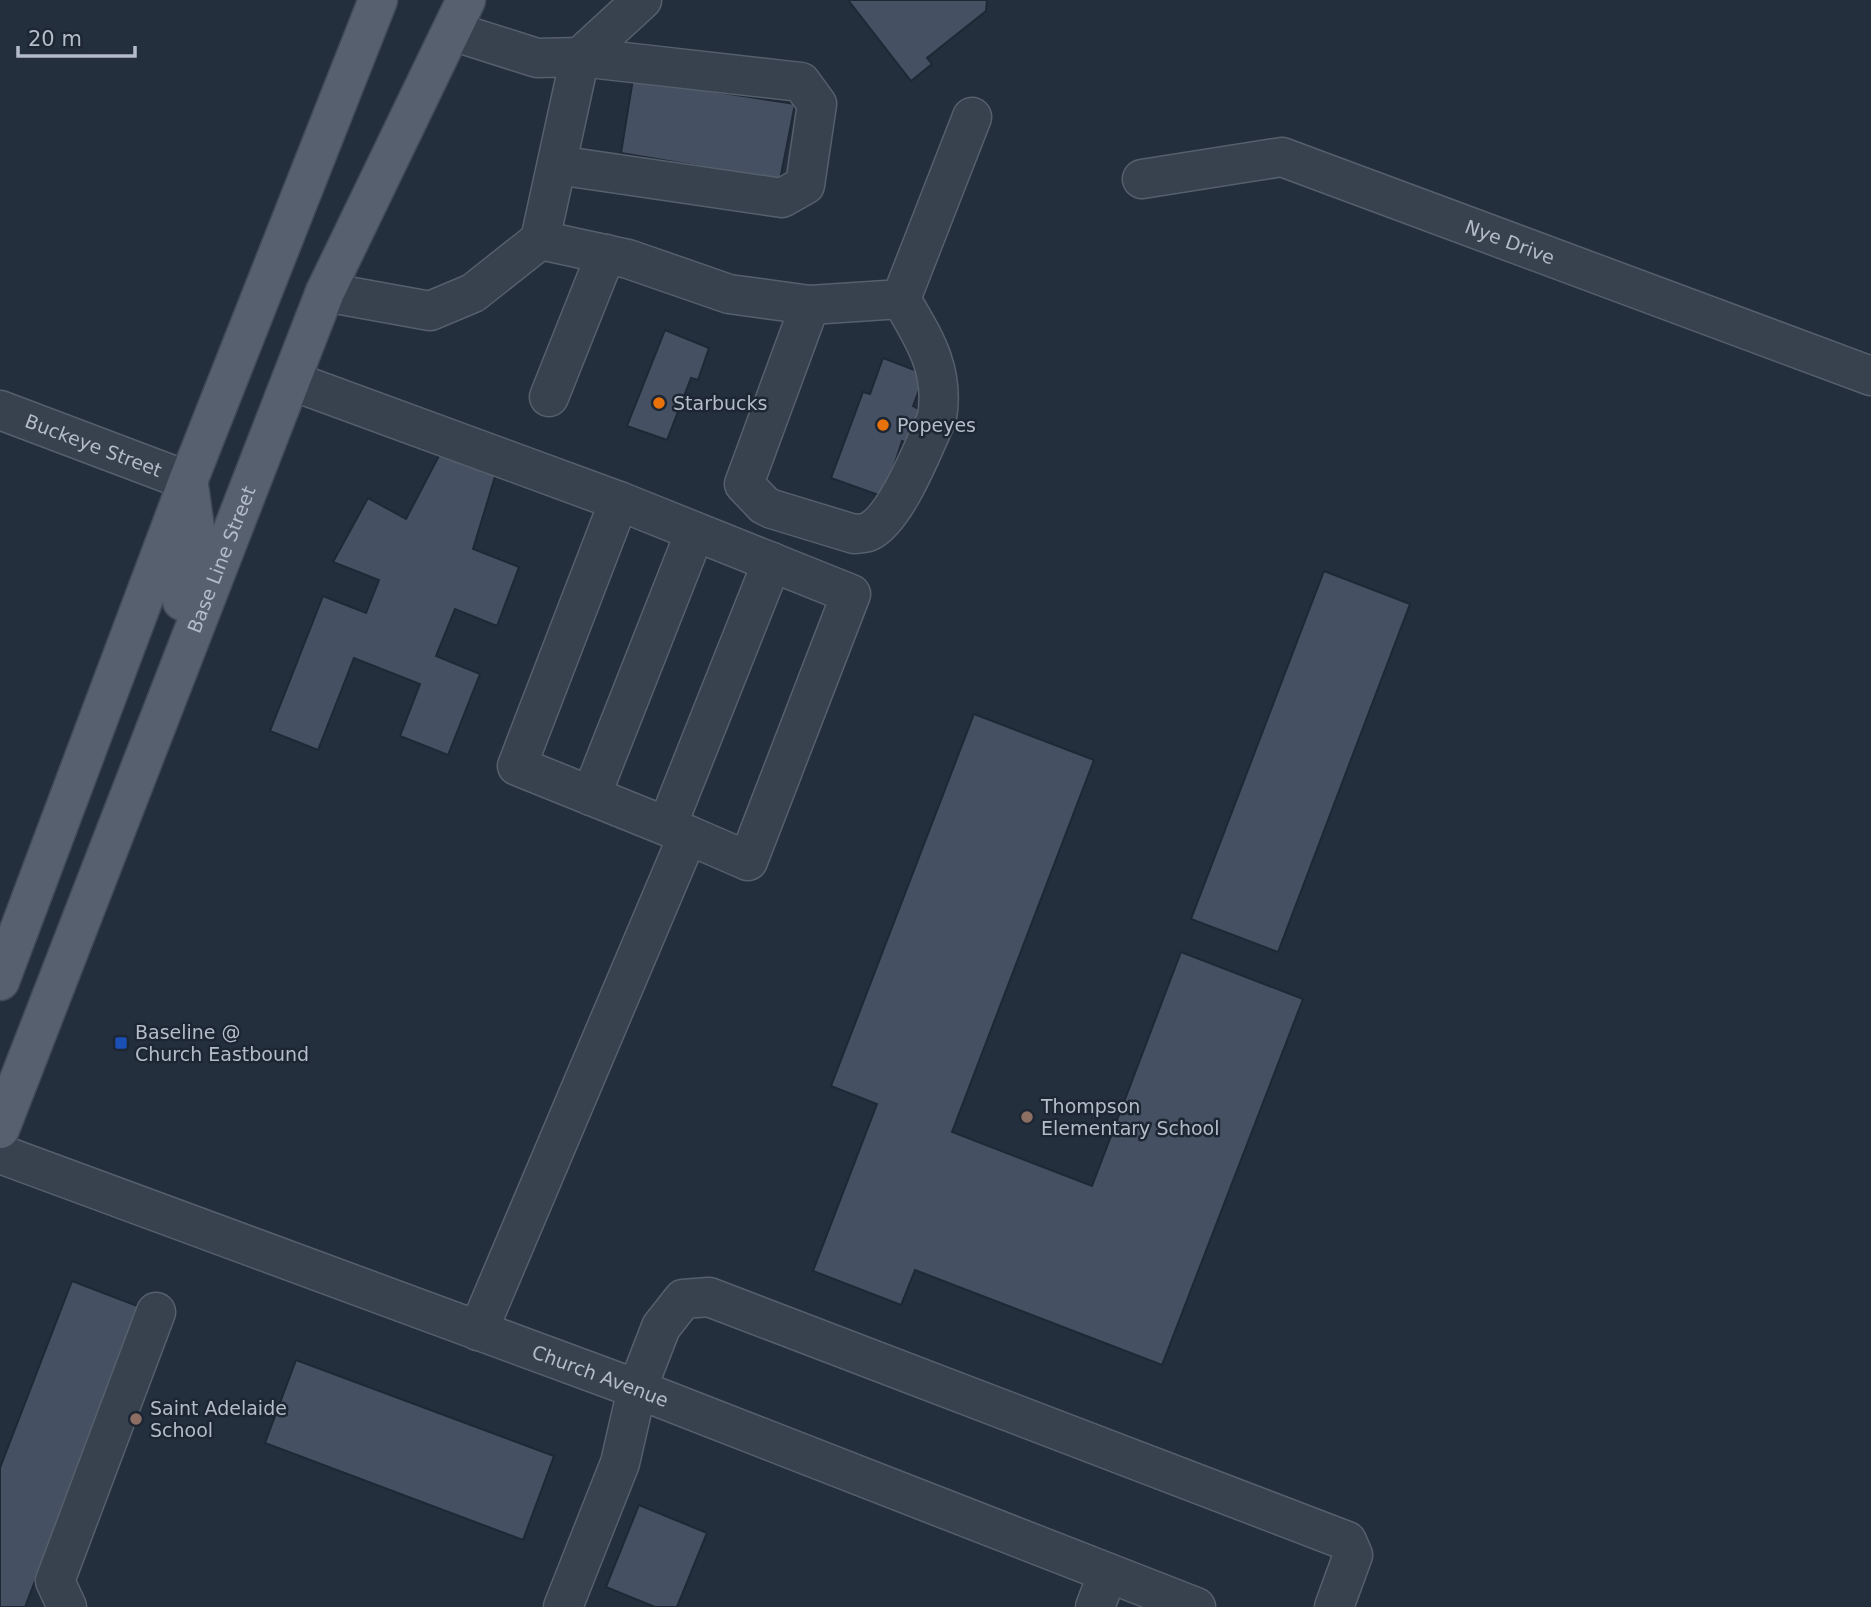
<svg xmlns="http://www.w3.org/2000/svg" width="1871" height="1607" viewBox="0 0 1871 1607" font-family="'DejaVu Sans',sans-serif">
  <rect width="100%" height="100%" fill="#242f3e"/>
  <path fill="#455162" stroke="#1f2835" stroke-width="2" d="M848 0H987L986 11 927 58 932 64 911 81Z
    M633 79 795 104 780 180 621 153Z
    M665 330 709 348 698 380 691 378 667 440 627 426Z
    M883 358 925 374 913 406 921 410 909 443 902 441 884 497 831 478 863 392 870 394Z
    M443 448 497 470 473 549 519 567 497 626 455 609 436 656 480 674 448 755 400 736 420 684 354 658 318 750 270 731 323 596 366 613 379 580 333 562 368 498 406 519Z
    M1324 571 1410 604 1278 952 1191 919Z
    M974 714 1094 760 952 1132 1092 1186 1181 952 1303 999 1162 1365 915 1270 901 1305 813 1271 877 1104 831 1086Z
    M72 1281 140 1307 25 1607H0V1468Z
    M296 1360 554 1456 523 1540 265 1443Z
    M639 1505 707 1533 677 1607H655L606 1587Z"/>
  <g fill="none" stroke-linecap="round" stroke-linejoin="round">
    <g stroke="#565f6c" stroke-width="41">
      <g id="minor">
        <path d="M452 31 537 58 580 57 540 240"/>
        <path d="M580 57 642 0"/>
        <path d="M557 165 782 198 805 185 817 104 801 82 580 57"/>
        <path id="s1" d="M1142 179 1282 157 1871 376"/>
        <path d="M325 292 430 311 473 293 540 240 628 259 729 294 810 305 901 299 972 117"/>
        <path d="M810 305 744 484 764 505 772 509 854 534C860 533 865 534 870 531 897 517 924 446 937 418 945 369 924 339 901 299"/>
        <path d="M292 381 619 501 517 766 688 835 478 1331"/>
        <path d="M549 397 606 254"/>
        <path id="s2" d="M0 410 188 481"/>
        <path d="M619 501 851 594 748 861 688 835"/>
        <path d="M591 796 695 532"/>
        <path d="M667 826 772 562"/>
        <path id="s3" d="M0 1154 637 1389 1196 1607"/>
        <path d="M67 1607 55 1581 156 1312"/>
        <path d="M563 1607 620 1463 637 1389 661 1327 683 1299 709 1297 1347 1541 1353 1555 1334 1607"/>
        <path d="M1095 1607 1108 1573"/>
      </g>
    </g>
    <g stroke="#414a57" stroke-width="41">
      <g id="major">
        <path d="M182 601 198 550 189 486"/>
        <path d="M0 981 188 481 378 0"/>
        <path id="s4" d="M0 1129 325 292 466 0"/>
      </g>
    </g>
    <use href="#minor" stroke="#38414e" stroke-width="38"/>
    <use href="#major" stroke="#56606e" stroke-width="38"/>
  </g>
  <g fill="#e8710a" stroke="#1d2633" stroke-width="2.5">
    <circle cx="659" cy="403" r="7"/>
    <circle cx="883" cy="425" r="7"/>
  </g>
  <rect fill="#1a4fb4" stroke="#1d2633" stroke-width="2.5" x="114" y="1036" width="14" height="14" rx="3.5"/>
  <g fill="#8d6e63" stroke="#1d2633" stroke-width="2.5">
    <circle cx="1027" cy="1117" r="7"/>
    <circle cx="136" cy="1419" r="7"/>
  </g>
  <g text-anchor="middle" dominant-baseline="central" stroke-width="5" stroke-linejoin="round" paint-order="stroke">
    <g font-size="19" fill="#b4bcc9" stroke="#1d2633">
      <text stroke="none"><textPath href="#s1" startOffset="385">Nye Drive</textPath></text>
      <text stroke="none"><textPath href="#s2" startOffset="100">Buckeye Street</textPath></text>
      <text stroke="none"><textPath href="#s4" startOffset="611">Base Line Street</textPath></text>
      <text stroke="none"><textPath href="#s3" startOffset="640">Church Avenue</textPath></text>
    </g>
    <g font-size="19" fill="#b4bcc9" stroke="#1d2633" text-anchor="start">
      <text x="673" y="403">Starbucks</text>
      <text x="897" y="425">Popeyes</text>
      <text x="135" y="1032">Baseline @<tspan x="135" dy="22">Church Eastbound</tspan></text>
      <text x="1041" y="1106">Thompson<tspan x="1041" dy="22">Elementary School</tspan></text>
      <text x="150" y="1408">Saint Adelaide<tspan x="150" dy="22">School</tspan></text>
    </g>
  </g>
  <path d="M18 46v10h117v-10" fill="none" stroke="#b4bcc9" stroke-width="3.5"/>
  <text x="28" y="46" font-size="21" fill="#b4bcc9" stroke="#1d2633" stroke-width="5" paint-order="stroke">20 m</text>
</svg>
